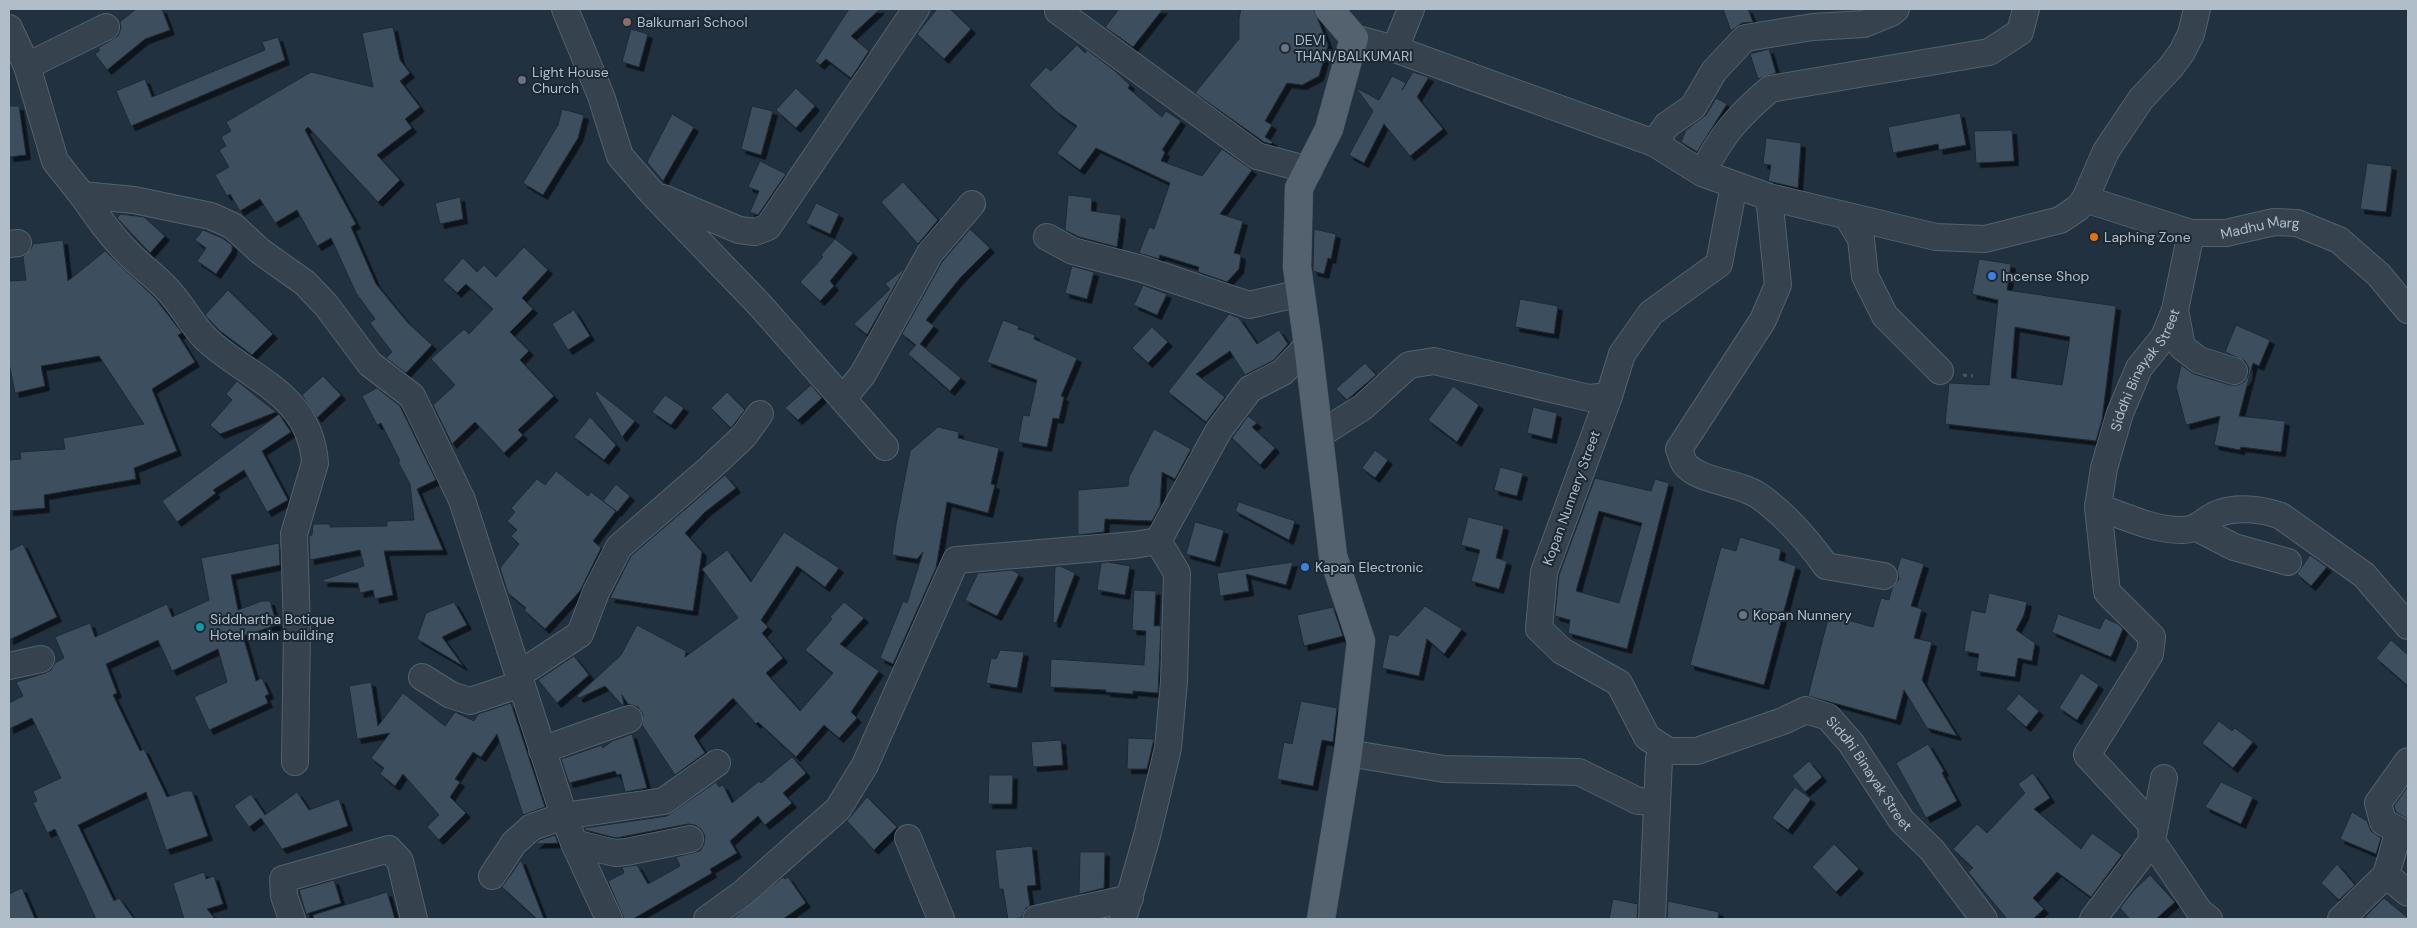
<svg xmlns="http://www.w3.org/2000/svg" width="2417" height="928" viewBox="0 0 2417 928" font-family="'DM Sans',sans-serif">
  <defs>
    <filter id="shadow"><feDropShadow dx="4.5" dy="4.5" stdDeviation="0" flood-color="#0009"/></filter>
  </defs>
  <rect width="100%" height="100%" fill="#22313f"/>
  <path fill="#3e505e" stroke="#1e2a36" fill-rule="evenodd" filter="url(#shadow)" d="M136 9H162L170 30 145 39 107 70 95 54 100 50 98 48 118 36 121 28 120 22Z
    M849 9H880L851 36 869 51 851 78 826 59 820 65 815 61Z
    M937 9H950L971 29 944 59 917 34Z
    M1119 9H1163L1133 47 1105 27Z
    M1241 9H1314L1328 45 1319 76 1302 85 1287 83 1265 121 1272 125 1265 137 1273 142 1271 144 1264 142 1195 93 1239 39V18Z
    M1723 9H1748L1753 22 1742 23 1731 31Z
    M393 27 400 60 410 73 400 81 420 107 405 119 412 128 377 155 400 180 378 202 308 127 305 130 356 224 351 227 376 284 408 323 432 345 406 373 386 358 392 352 370 323 375 319 356 293 331 238 317 246 297 210 275 223 260 199 240 211 230 194 227 196 215 175 229 167 219 150 226 146 221 137 231 131 226 122 311 72 373 87 362 33Z
    M631 29 648 34 639 67 622 62Z
    M278 37 285 60 131 126 116 91 145 79 152 97 265 50 262 42Z
    M1077 45 1085 53 1087 50 1115 71 1130 85 1128 88 1162 117 1166 111 1181 121 1162 150 1165 152 1161 161 1202 176 1222 149 1252 170 1220 214 1243 221 1234 253 1241 255 1239 269 1227 282 1198 272 1199 267 1160 255 1159 259 1139 253 1149 227 1154 229 1170 183 1096 148 1080 170 1057 153 1077 126 1057 112 1029 85 1046 67 1051 71Z
    M1769 49 1776 73 1758 79 1750 54Z
    M1413 72 1429 77 1417 97 1443 129 1410 156 1384 124 1364 163 1349 155 1373 111 1356 88 1379 100 1392 76 1406 83 1402 90Z
    M796 88 815 106 796 128 776 110Z
    M1716 98 1727 104 1697 152 1681 142 1686 130 1706 115Z
    M9 106H19L26 155 9 157Z
    M752 106 773 111 761 155 741 149Z
    M562 109 584 115 578 138 543 195 523 183 558 125Z
    M1960 113 1966 145 1939 150 1938 144 1893 153 1888 127Z
    M672 114 694 127 663 181 647 162Z
    M2012 130 2014 161 1976 163 1974 131Z
    M1766 138 1801 143 1798 188 1768 181 1771 165 1763 164Z
    M760 161 786 174 758 215 750 212 759 191 748 187Z
    M2367 163 2392 166 2386 212 2360 209Z
    M903 182 938 220 918 244 881 202Z
    M1068 195 1092 198 1091 211 1121 215 1117 247 1079 237 1065 230Z
    M460 197 463 219 440 224 435 203Z
    M816 203 839 214 830 234 806 223Z
    M120 214 144 217 165 236 150 253 117 218Z
    M970 229 990 248 960 278 926 320 934 326 920 344 961 378 950 391 908 354 916 345 902 334 942 262Z
    M1314 229 1336 234 1331 259 1328 258 1324 274 1313 271Z
    M203 230 222 238 232 245V251L216 274 197 261 206 248 195 240Z
    M835 239 853 253 830 281 834 286 820 301 800 282 823 257 821 255Z
    M63 240 68 281 105 251 155 298 182 333 178 335 195 362 152 389 177 451 134 468 136 479 44 495 45 508 9 511V460L21 459 20 452 65 449 63 438 144 424 99 356 41 366 45 386 15 393 9 363V281L26 280 23 257 31 249 33 244Z
    M524 247 548 270 522 298 533 309 510 332 529 351 520 360 554 396 518 430 523 435 504 453 475 422 452 444 433 405 455 385 431 359 464 329 469 334 493 309 466 284 457 293 443 280 463 258 477 272 484 265 496 277Z
    M1979 259 2011 264 2007 290 2116 306 2102 420 2096 441 1945 424 1949 383 1989 385 1998 300 1972 294ZM2015 327 2070 337 2062 385 2011 378Z
    M1072 266 1094 272 1087 299 1065 293Z
    M905 268 867 335 854 324 890 289 885 284Z
    M1143 285 1167 294 1157 315 1134 305Z
    M228 290 273 334 252 355 219 330 205 315Z
    M1520 299 1558 306 1554 334 1515 327Z
    M574 310 590 336 568 350 552 324Z
    M1229 314 1239 318 1257 344 1279 330 1288 344 1274 360 1245 375 1230 351 1196 374 1225 397 1206 422 1168 392Z
    M1003 320 1019 326 1018 329 1035 335 1034 339 1077 358 1061 396 1064 397 1059 419 1053 418 1047 447 1018 442 1023 415 1029 416 1037 380 987 362Z
    M2236 325 2270 340 2259 366 2253 363 2239 416 2285 421 2281 452 2241 447 2240 450 2214 445 2220 416 2186 425 2176 387 2181 365 2194 374 2230 385H2238L2244 382 2248 376 2249 368 2245 361 2225 352Z
    M1152 327 1168 342 1148 363 1132 348Z
    M1365 363 1376 375 1347 400 1336 389Z
    M323 376 341 395 317 418 302 395Z
    M237 381 276 412 220 434 210 425 232 400 226 394Z
    M811 385 822 398 798 420 785 408Z
    M1453 386 1479 405 1457 442 1428 420Z
    M377 388 400 406 436 480 417 489 443 550 384 551 393 595 375 599 373 590 360 593 358 583 323 582V580L364 566 360 550 310 560 309 536 312 535 313 524H330V527L387 526V521L414 520 410 484 398 462 400 461 381 423 377 425 362 396Z
    M597 391 635 421 622 437 595 393Z
    M727 392 745 410 731 428 711 408Z
    M665 395 684 408 671 425 652 412Z
    M1533 407 1557 413 1552 439 1527 433Z
    M279 414 291 432 262 451 288 500 267 512 244 470 213 490 216 493 177 522 162 501Z
    M1248 416 1257 423 1252 427 1275 448 1260 465 1232 438Z
    M590 417 616 445 604 460 574 437Z
    M938 427 959 432 958 438 999 448 991 484 995 485 988 513 947 502 936 568 893 664 880 658 903 601 907 603 923 552 917 559 892 555 896 524 910 451Z
    M1154 429 1191 449 1175 479 1162 472 1160 506 1152 521 1105 519 1104 532 1078 535V490L1128 486 1129 477Z
    M1375 450 1388 460 1375 478 1362 468Z
    M1500 467 1523 473 1517 496 1494 490Z
    M556 471 588 496 591 492 616 511 593 541 601 548 580 591 545 629 524 610 526 608 508 593 500 568 519 544 511 536 517 530 507 521 515 512 511 508 537 479 545 485Z
    M725 475 736 488 705 512 685 533 702 552 693 611 610 598 631 556Z
    M1595 478 1651 491 1655 479 1669 483 1627 649 1568 633 1570 620 1555 616 1559 575ZM1599 511 1642 523 1619 603 1576 591Z
    M616 484 630 496 617 512 603 501Z
    M1239 502 1295 521 1289 540 1235 511Z
    M1468 517 1504 526 1496 558 1507 561 1499 589 1471 581 1480 550 1461 545Z
    M1195 522 1224 530 1215 562 1186 554Z
    M784 532 839 568 825 587 797 566 761 620 768 627 762 633 783 658 766 673 800 711 833 673 805 650 832 619 830 617 844 602 864 618 840 644 879 671 851 712 857 718 839 738 824 725 796 757 758 722 756 724 733 698 694 736 705 753 675 775 642 725 643 714 638 707 628 704 622 695 624 705H622L605 686 579 698 577 696 621 655 637 625 686 651 685 657 738 618 702 569 727 550 751 582Z
    M1740 537 1781 549 1779 560 1796 566 1764 685 1690 665 1721 547 1736 551Z
    M279 543 280 565 231 575 238 610 262 601H270L277 625 243 636 256 681 262 678 269 694 265 696 268 703 209 730 194 697 227 682 218 649 172 671 158 640 106 664 117 693 113 695 140 751 144 749 167 797 185 791H192L208 836 166 850 146 792 78 825 114 901 119 898 134 919H96L55 829 47 833 33 803 37 801 33 791 61 778 32 718 9 729V703L23 696 16 682 45 673 51 670 55 663 64 658 55 637 90 623 95 637 167 604 172 617 209 600 201 558Z
    M23 544 57 617 9 640V551Z
    M2310 555 2327 567 2311 586 2297 574Z
    M1901 557 1924 564 1911 606 1922 609 1914 638 1932 642 1922 680 1957 736 1927 728 1904 690 1896 720 1808 696 1829 615 1873 627 1881 598 1889 600 1892 588 1899 579 1897 570Z
    M1108 562 1130 566 1125 595 1097 590 1101 563Z
    M1293 562 1286 585 1246 574 1249 591 1220 596 1217 573Z
    M1060 566 1075 573 1056 623 1053 622 1055 567Z
    M1012 570 1019 574 997 616 965 600 978 573Z
    M1134 590 1156 591 1154 626H1161L1158 693 1133 691V694L1106 692V690L1050 687 1051 659 1144 665 1146 631 1132 630Z
    M1989 593 2027 602 2024 615 2016 630 2035 643 2032 661 2018 658 2015 677 1976 671 1979 654 1964 651 1971 610 1985 613Z
    M454 602 467 625 442 637 463 666 417 639 426 613Z
    M1425 606 1462 629 1444 654 1427 639 1419 676 1382 668 1389 634 1398 636Z
    M1333 607 1343 636 1304 646 1297 615Z
    M2058 614 2100 629 2105 618 2118 624 2123 629 2111 657 2052 632Z
    M2391 640 2408 655V686L2376 658Z
    M1000 650 1024 652 1017 688 986 683 991 658 996 659Z
    M574 656 589 675 557 703 538 680Z
    M2081 673 2099 685 2077 720 2059 708Z
    M371 682 378 726 403 693 445 726 455 712 474 721 478 714 511 703 545 807 523 815 497 734 481 757 473 752 455 779 460 782 450 797 466 813 439 840 427 827 439 815 403 774 395 786 380 774 384 768 371 758 390 733 357 739 349 686Z
    M2019 694 2039 711 2026 727 2006 709Z
    M1301 701 1337 708 1333 742 1322 740 1313 786 1277 779 1284 742 1292 744Z
    M2219 721 2232 731 2235 728 2253 742 2233 768 2202 743Z
    M632 734 647 788 625 792 621 774 617 775 615 771 569 783 561 759 602 745 603 748 612 741Z
    M1128 738 1154 739 1147 769H1127Z
    M1061 740 1063 765 1033 767 1031 742Z
    M1928 744 1944 771 1942 773 1957 801 1926 818 1896 763Z
    M792 757 806 773 783 793 792 803 765 825 758 816 730 841 737 853 710 869 712 873 633 919H624L608 881 624 873 622 867 637 865 648 884 680 866 676 857 700 851 704 844 705 836 701 829 695 825 688 824 616 838 585 830 584 828 667 816 716 782 719 787 723 785 732 803 759 781 761 783Z
    M1809 761 1822 777 1805 792 1792 776Z
    M2033 773 2050 798 2034 809 2081 849 2092 833 2122 855 2091 897 2057 872 2033 898 2044 909 2033 919H2007L1968 872 1973 868 1953 849 1977 824 1987 833 2025 793 2018 784Z
    M989 775H1013L1012 804H988Z
    M2221 782 2253 797 2241 824 2205 807Z
    M2408 786V819L2396 812 2394 806Z
    M1795 787 1811 799 1788 830 1772 818Z
    M297 792 309 810 339 799 348 826 282 849 261 818 249 827 234 806 251 794 265 815Z
    M867 797 897 827 874 850 847 821Z
    M2352 812 2367 821 2371 831 2381 838 2376 854 2340 839Z
    M555 835 558 843 535 844 540 840Z
    M1834 844 1859 869 1836 892 1812 867Z
    M1032 846 1036 885 1027 886 1030 906 1026 908 1021 918 1008 919 1003 889H999L995 850Z
    M1080 852H1105L1104 888 1079 894Z
    M521 860 544 919H537L502 887Z
    M2337 864 2355 885 2339 900 2321 883Z
    M204 872 206 879 214 876 223 904 207 909 215 919H184L173 883Z
    M2150 875 2175 902 2156 919H2130L2120 908 2134 890Z
    M783 877 785 879 788 877 806 903 783 919H732Z
    M334 880 341 903 306 914 299 890Z
    M22 888 35 919H9V894Z
    M387 892 395 919H314L313 915Z
    M2384 898 2408 918V919H2366V916Z
    M1613 899 1638 904 1637 919H1609Z
    M1668 901 1719 912 1718 919H1667Z"/>
  <g fill="none" stroke-linecap="round" stroke-linejoin="round">
    <g stroke="#55606d" stroke-width="28">
      <g id="minor">
        <path d="M565 9 601 96 620 156 653 194 759 304 885 447"/>
        <path d="M1058 11 1257 156 1309 170"/>
        <path d="M9 28 27 66 55 161 82 195 134 200 211 216 233 226 260 251 305 283 326 305 370 364 412 396 462 500 564 816 574 843 609 919"/>
        <path d="M1354 38 1395 49 1654 143 1702 173 1769 197 1936 237 1985 239 2060 220 2078 208 2085 199 2106 151 2141 99 2171 67 2182 52 2191 34 2197 9"/>
        <path d="M1395 49 1411 9"/>
        <path d="M27 66 106 27"/>
        <path d="M1654 143 1667 125 1693 107 1714 71 1745 38 1813 27 1864 24 1891 13 1896 9"/>
        <path d="M1702 173C1723 134 1736 118 1770 89L1989 52 2020 32 2026 9"/>
        <path d="M82 195C96 215 110 235 127 252 139 265 154 275 166 288 181 303 191 324 206 339 249 379 310 393 315 463L294 534 297 629 295 762"/>
        <path d="M1769 197 1778 285 1763 320 1679 449C1681 453 1682 460 1685 464 1699 482 1740 482 1759 496 1785 514 1808 541 1826 566L1884 576"/>
        <path d="M663 198 739 230 755 232 768 227 916 9"/>
        <path id="s1" d="M2085 199 2191 233H2226L2274 222 2297 223 2339 240 2379 275 2408 310"/>
        <path d="M1847 216 1861 239 1865 276 1885 316 1940 371"/>
        <path d="M1047 237 1073 251 1142 269 1249 305 1301 293"/>
        <path d="M9 244 18 243"/>
        <path d="M2175 310 2182 347 2199 360 2234 371"/>
        <path d="M1609 396 1544 572 1539 629 1562 651 1619 683 1647 737 1668 751"/>
        <path d="M843 399 863 374 930 253 972 204"/>
        <path d="M1319 435 1363 407 1409 365 1434 361 1589 398 1609 396 1622 354 1651 313 1719 264 1734 185"/>
        <path d="M2098 507C2124 516 2155 531 2183 530 2200 529 2203 520 2217 514 2236 506 2262 509 2281 516L2364 575 2408 626"/>
        <path d="M2197 528 2234 547 2288 562"/>
        <path d="M9 666 41 659"/>
        <path d="M518 675 580 634 596 592 619 547 710 468 744 436 760 414"/>
        <path d="M422 677 451 695 470 701 521 684"/>
        <path d="M542 750 629 719"/>
        <path d="M1348 753 1444 769 1579 772 1638 801 1657 802"/>
        <path d="M2408 761 2378 803 2383 822 2399 830 2386 875 2408 893"/>
        <path d="M2164 778 2152 841 2200 912 2209 919"/>
        <path d="M908 838 941 919"/>
        <path d="M574 843 615 853 626 852 690 839"/>
        <path d="M492 876 514 843 532 827 564 816 664 801 717 763"/>
        <path d="M292 919 284 896 283 879 389 849 400 861 414 919"/>
        <path d="M707 919 743 893 838 809 865 765 956 560 1134 545 1158 541 1219 430 1250 389 1283 372 1308 345"/>
        <path d="M1036 919 1130 898"/>
        <path d="M1123 919 1147 836 1168 748 1174 681 1177 573 1158 541"/>
        <path id="s2" d="M1652 919 1659 759 1668 751H1697L1783 721 1806 710 1828 717 1851 743 1902 821 1932 850 1984 919"/>
        <path id="s3" d="M2093 919 2152 841 2151 824 2087 755 2150 654 2152 637 2107 592 2098 507 2104 468 2120 413 2139 368 2164 337 2175 310 2191 233"/>
        <path d="M2341 919 2386 875"/>
      </g>
    </g>
    <g stroke="#404c58" stroke-width="29">
      <path id="major" d="M1321 919 1348 753 1361 641 1333 556 1308 345 1297 267 1299 188 1329 129 1354 38 1329 9"/>
    </g>
    <path stroke="#425c5d" stroke-width="3" stroke-dasharray="4 4" stroke-linecap="butt" d="M1963 375 1973 376"/>
    <use href="#minor" stroke="#36434f" stroke-width="26"/>
    <use href="#major" stroke="#54626f" stroke-width="28"/>
  </g>
  <circle fill="#8d6e63" stroke="#1c2834" stroke-width="2" cx="627" cy="22" r="5"/>
  <g fill="#6b7280" stroke="#1c2834" stroke-width="2">
    <circle cx="1285" cy="48" r="5"/>
    <circle cx="522" cy="80" r="5"/>
    <circle cx="1743" cy="615" r="5"/>
  </g>
  <circle fill="#e8710a" stroke="#1c2834" stroke-width="2" cx="2094" cy="237" r="5"/>
  <g fill="#3f7fe0" stroke="#1c2834" stroke-width="2">
    <circle cx="1992" cy="276" r="5"/>
    <circle cx="1305" cy="567" r="5"/>
  </g>
  <circle fill="#0f9aa8" stroke="#1c2834" stroke-width="2" cx="200" cy="627" r="5"/>
  <g text-anchor="middle" dominant-baseline="central" stroke-width="4" stroke-linejoin="round" paint-order="stroke">
    <g font-size="14" fill="#b2bdca" stroke="#1c2834" text-anchor="start">
      <text x="637" y="22">Balkumari School</text>
      <text x="1295" y="40">DEVI<tspan x="1295" dy="16">THAN/BALKUMARI</tspan></text>
      <text x="532" y="72">Light House<tspan x="532" dy="16">Church</tspan></text>
      <text x="2104" y="237">Laphing Zone</text>
      <text x="2002" y="276">Incense Shop</text>
      <text x="1315" y="567">Kapan Electronic</text>
      <text x="1753" y="615">Kopan Nunnery</text>
      <text x="210" y="619">Siddhartha Botique<tspan x="210" dy="16">Hotel main building</tspan></text>
    </g>
    <g font-size="14" fill="#b2bdca" stroke="#1c2834">
      <text stroke="none"><textPath href="#s1" startOffset="181">Madhu Marg</textPath></text>
      <text stroke="none"><textPath href="#s3" startOffset="641">Siddhi Binayak Street</textPath></text>
      <text transform="translate(1571 498) rotate(-70)">Kopan Nunnery Street</text>
      <text stroke="none"><textPath href="#s2" startOffset="411">Siddhi Binayak Street</textPath></text>
    </g>
  </g>
  <rect width="2417" height="928" fill="none" stroke="#b2bdca" stroke-width="20"/>
</svg>
